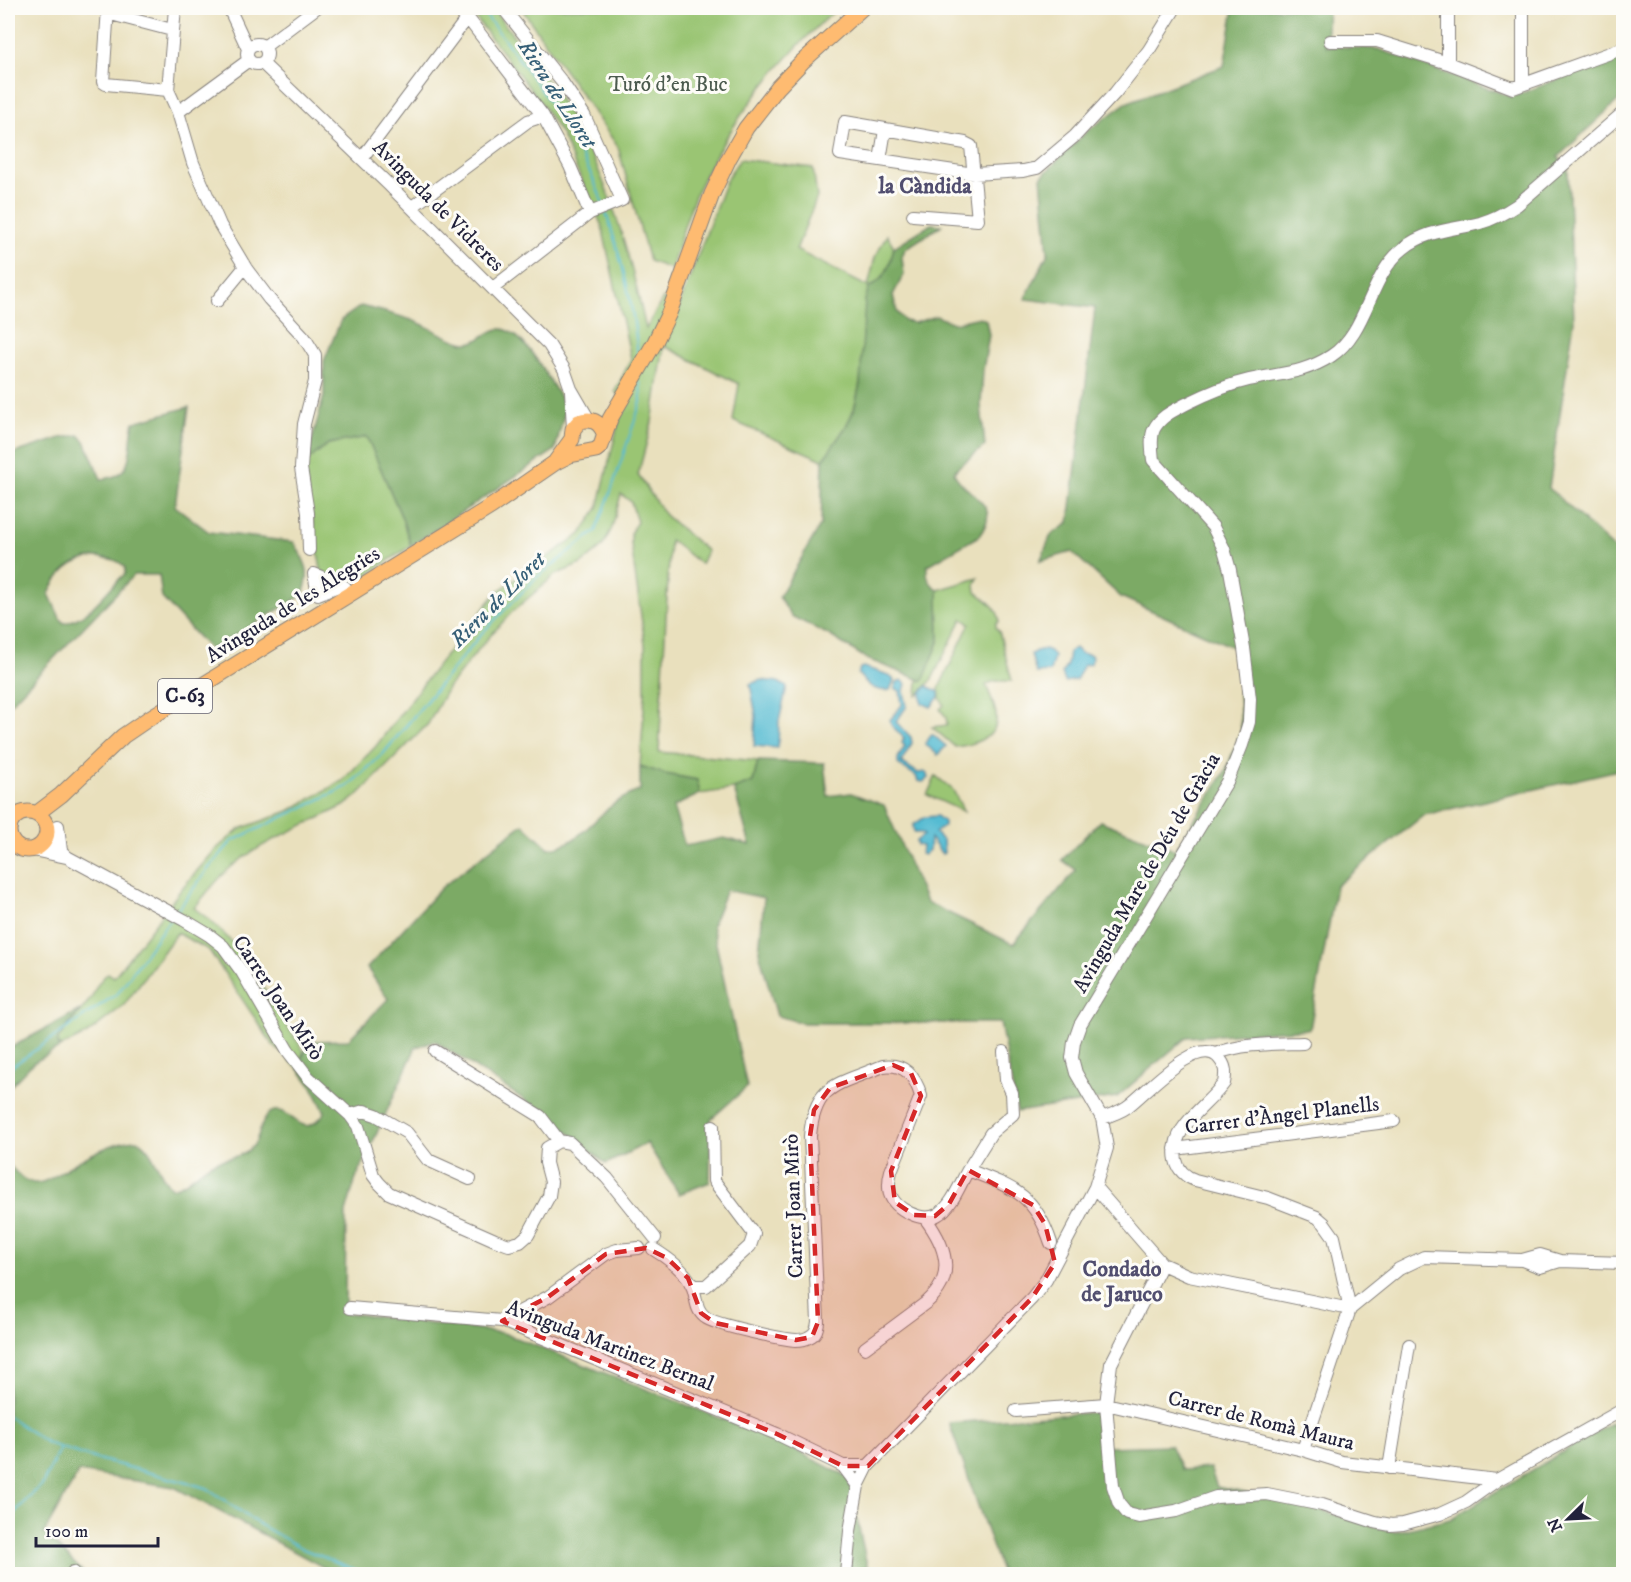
<svg xmlns="http://www.w3.org/2000/svg" width="1631" height="1582" viewBox="0 0 1631 1582" font-family="'IM FELL DW Pica',serif">
  <rect width="100%" height="100%" fill="#fdfcf7"/>
  <filter id="ink" filterUnits="userSpaceOnUse"><feTurbulence type="fractalNoise" baseFrequency=".0167" numOctaves="2"/><feDisplacementMap in="SourceGraphic" scale="12" xChannelSelector="R" yChannelSelector="G"/><feConvolveMatrix kernelMatrix="1 2 1 2 8 2 1 2 1" color-interpolation-filters="sRGB"/></filter>
  <filter id="wash" filterUnits="userSpaceOnUse"><feTurbulence type="fractalNoise" baseFrequency=".008" numOctaves="4" result="noise"/><feDisplacementMap in="SourceGraphic" scale="24" xChannelSelector="R" yChannelSelector="G"/><feGaussianBlur stdDeviation="1.35" result="paint"/><feColorMatrix in="noise" values="0 0 0 0 0 0 0 0 0 0 0 0 0 0 0 0 0 1.4 0 .05"/><feComposite in="paint" operator="in"/></filter>
  <g filter="url(#wash)">
    <rect width="100%" height="100%" fill="#e9e0bd"/>
    <path fill="#9ac573" stroke="#5e7457" stroke-width="1.5" d="M468 8H492C531 58 572 109 597 167 620 219 634 274 646 329L663 298 678 309 727 178 740 159 813 168 817 197 796 250 868 287 875 257 887 235 894 247C890 266 887 277 869 288 865 324 865 374 854 408 848 427 834 444 823 460L733 421 739 384 664 346 652 422 638 475 665 515 707 551 701 564 670 540 659 752 758 761 753 782 734 789 700 794 697 780 665 774 640 766 645 694V645L631 544V532L637 522 631 502 621 494 612 528 602 547 581 564 555 575 511 613 482 645 448 688 428 724 356 797 344 806C308 824 267 839 235 864 219 876 207 893 194 908L211 921 240 950 285 1023 304 1051 297 1067 273 1045 209 950 177 933 124 1005 87 1034 61 1047 58 1046V1039L92 997C95 987 100 980 108 973L114 977 183 887 215 850 240 829 289 811 342 781 376 746 436 667 498 591 581 534 598 508 623 403 615 391 631 359 602 226 561 134 541 103Z
      M521 8H838C784 54 730 121 699 187 687 212 680 242 671 269L649 261 618 147Z
      M367 437 402 518 411 546 353 584 330 578 321 570 305 476 306 462 328 444Z
      M978 578 975 585 976 592C986 600 1000 608 999 622L996 623V628L999 631 1012 681H994L986 685C994 704 1006 728 983 739 973 744 966 746 955 747L932 727 947 725 946 717 940 709 944 705 940 698 939 688 970 623 962 619 931 681 917 696 918 679 922 681 939 642 938 590Z
      M936 776 953 790 964 812 927 795Z"/>
    <path fill="#7baa65" stroke="#4e6650" stroke-width="1.5" fill-rule="evenodd" d="M1234 8H1328L1326 46 1378 49 1512 97 1623 54V96L1558 157 1568 169 1574 321 1549 488 1623 557V769L1424 815 1336 886 1310 1029 1187 1037 1117 1097 1017 1112 1000 1023H803L777 1016 759 952 764 898 726 890 712 925 747 1087 711 1119 710 1182 679 1194 647 1143 606 1164 552 1118 435 1041 416 1047 355 1181 346 1212 345 1305 347 1313 503 1333 773 1439 848 1477 869 1574H336L174 1487 79 1472 44 1533 85 1574H8V1163C15 1172 25 1184 38 1183 48 1182 59 1173 67 1168 85 1157 116 1140 137 1140 154 1149 158 1174 171 1188 187 1185 196 1172 210 1164 225 1157 241 1159 253 1146 261 1136 260 1115 274 1111 291 1105 302 1146 325 1112L311 1085 297 1067 311 1041 348 1040 388 999 367 968 441 888 523 824 549 848C577 846 593 819 615 803 622 798 632 794 640 790V766L665 774 697 780 700 794 673 807 685 846 724 838 750 845 734 789 753 782 758 761 824 763 828 796 851 793 884 805 926 902 1013 944 1076 870 1062 860 1100 821 1175 850 1225 772 1241 732 1237 649 1121 597 1072 552 1040 561 1051 535 1069 523 1095 308 1025 299 1048 253 1041 177 1086 132 1126 103 1224 66Z
      M931 224 942 225 905 249 902 257 904 274 893 295 897 312 905 321 914 323 936 316 954 323 980 317 986 320 989 335 983 370 981 405 985 446 957 468 954 473C965 497 1005 502 979 536L927 566C926 577 929 583 938 590L939 642 923 681 867 659 829 635 791 616 779 597 821 524 823 460 845 428 854 410 860 384 865 300 869 288C887 277 890 266 894 247Z
      M361 306C380 311 400 315 419 323 433 329 446 338 461 342 477 347 484 331 499 329 523 326 554 389 566 407L555 450 411 546 402 518 367 437 328 444 306 462 324 396V361L341 320Z
      M189 407 175 506 209 532 294 542C306 564 312 570 303 595L210 650 162 598 159 575H134L8 706V455L61 438 79 435 85 441 101 479C138 477 127 446 134 422ZM96 557C107 558 117 559 125 567V574C105 590 91 618 64 623L61 620 49 594C57 573 74 559 96 557Z
      M80 1010 58 1039V1046L61 1047 33 1063 8 1089V1049Z
      M1101 1412 1106 1447 1170 1445 1182 1470 1210 1468 1217 1487 1302 1505 1395 1532 1450 1519 1611 1423 1623 1436V1574H1002L949 1423Z"/>
    <path fill="#54bbd2" stroke="#3b6e86" stroke-width="1.5" d="M1075 648 1080 653 1091 655 1092 658 1090 664 1084 665 1076 680 1065 682 1062 673 1067 665 1069 652Z
      M1045 649 1050 651 1054 657 1050 672 1036 673 1031 654 1036 651Z
      M863 667 889 675 894 680 890 690C875 693 867 684 858 674L860 668Z
      M761 680 778 682 787 687 779 721 778 748 754 746 756 715 750 684Z
      M902 680 906 684 904 691 907 706 896 722 911 737 912 743 901 762 918 773 926 772 928 778 923 782 918 781 916 776 898 764V758L905 746 902 743 904 738 891 725 890 720 902 705 900 691 895 688 897 682Z
      M927 686 939 692V697L931 707 922 703 921 693Z
      M932 734 946 746 938 755 925 744Z
      M937 816 944 822V826L935 833 943 841 944 853 942 854 930 838 929 850 924 855 921 854 922 846 917 845 916 841 924 835 922 833H914L913 825 925 817Z"/>
    <g fill="none" stroke-linecap="round" stroke-linejoin="round">
      <path stroke="#54bbd2" stroke-width="2" d="M480 8C524 64 580 137 603 204
        M606 213C622 260 635 308 638 359
        M176 912 208 869 232 841 348 786 383 754 482 633 536 578 596 531 609 497 641 402 640 382
        M8 1069 118 993 170 919
        M8 1416 47 1443 86 1456 207 1488 257 1523 303 1549 366 1574
        M13 1533 14 1513 43 1483 60 1448
        M10 1574 11 1552"/>
    </g>
  </g>
  <g filter="url(#ink)">
    <g fill="none" stroke-linecap="round" stroke-linejoin="round">
      <g stroke="#86817c" stroke-width="14">
        <path id="minor" d="M108 8 103 82 106 84 168 90
          M175 8 168 90 178 112 193 163 220 225 247 270 269 299 304 337 315 355V381L304 424 301 468 308 513 309 550
          M229 8 248 49
          M460 8 543 116 570 166 590 213
          M1523 8V83
          M107 13 172 30
          M1330 41H1377L1448 63 1513 88 1624 48
          M247 54a10 10 0 1 1 20 0a10 10 0 1 1-20 0Z
          M264 47 316 8
          M262 63 389 185 549 345 564 369 571 389 589 420
          M1448 63V8
          M178 112 249 60
          M362 158 468 17
          M880 160 885 130
          M412 207 528 121 543 116
          M913 215 978 220 971 146 965 143 845 122 840 154 974 174 1023 171 1037 168 1075 136 1115 93 1149 50 1175 8
          M493 288 590 213 622 200 584 115 562 82 503 8
          M217 301 245 267
          M571 391 573 429
          M314 574 318 594 341 585
          M314 574 345 587
          M8 818 15 817
          M58 826 61 851
          M8 829 9 831
          M47 837 67 857 184 920 209 935 223 946 242 972 288 1051 308 1077 350 1115 358 1126 373 1175 379 1183 389 1193 495 1240 509 1245 520 1242 528 1235 549 1196 551 1182 546 1163 547 1148 559 1141 570 1143 607 1178 655 1238
          M33 850 66 857
          M435 1051 540 1116 559 1141
          M1215 1054C1243 1043 1273 1044 1303 1043
          M350 1115 364 1111 376 1115 407 1133 428 1160 470 1179
          M1102 1118C1111 1115 1120 1112 1127 1107 1145 1094 1197 1035 1218 1057 1226 1065 1226 1073 1224 1083 1207 1107 1169 1127 1176 1160 1178 1170 1186 1177 1195 1180L1268 1198 1317 1217 1324 1223 1334 1237 1350 1309
          M1175 1149 1394 1121
          M968 1170 991 1133 1013 1114 1012 1093 1006 1080 1004 1052
          M1095 1187 1162 1264 1189 1276 1350 1309
          M653 1249C668 1258 687 1272 693 1288 697 1299 695 1309 705 1317 715 1325 781 1339 796 1340 800 1340 806 1339 809 1337 816 1334 817 1329 818 1322L810 1136C815 1082 839 1085 883 1066 905 1063 915 1076 921 1096L891 1171C889 1178 888 1186 890 1194 895 1209 922 1223 937 1215 952 1207 960 1184 968 1170 1014 1188 1035 1194 1051 1243
          M1522 1260 1540 1255 1560 1261
          M1162 1264 1111 1364 1106 1404 1113 1486 1119 1504 1127 1514 1139 1517 1176 1511 1216 1497 1267 1494 1322 1505 1375 1522 1391 1525 1403 1524 1440 1514 1466 1502 1497 1480 1624 1409
          M692 1286H706L750 1246 754 1234 714 1181 713 1126
          M350 1308 502 1321 777 1434 843 1466
          M1350 1309 1399 1269 1424 1257 1522 1260 1540 1267 1560 1261 1624 1263
          M502 1321 548 1297 606 1254 617 1250 639 1248
          M865 1348 927 1302C957 1276 946 1246 925 1218
          M1016 1411 1106 1404 1303 1450 1342 1462 1497 1480
          M1303 1450 1350 1309
          M1389 1468 1409 1345
          M858 1486 843 1466H868
          M73 1572 75 1574
          M846 1574 850 1531 858 1486 868 1466 1032 1298 1046 1280 1095 1187 1107 1148 1102 1118 1076 1073 1072 1058 1074 1042 1080 1025 1228 780 1242 745 1249 722 1250 699 1244 648 1230 570 1224 549 1213 527 1153 460C1152 450 1150 438 1154 429 1161 416 1173 411 1186 404 1206 394 1227 385 1249 380 1280 373 1303 374 1331 356 1369 331 1368 276 1404 248 1426 230 1453 230 1480 223 1494 219 1505 213 1517 205L1624 112"/>
      </g>
      <g stroke="#86817c" stroke-width="17">
        <path id="major" d="M556 461 572 439 573 429 579 422C591 417 600 422 604 433
          M9 831a19 19 0 1 1 38 0a19 19 0 1 1-38 0Z
          M36 814 61 795 123 736 148 719 492 506 556 462 570 455 596 450 601 446 610 419 655 342 669 313 712 194 729 158 746 128 778 87 802 62 862 8"/>
      </g>
      <use href="#minor" stroke="#fff" stroke-width="12"/>
      <use href="#major" stroke="#febb71" stroke-width="15"/>
    </g>
  </g>
  <path fill="#d62828" fill-opacity="0.2" stroke="#d62828" stroke-width="4.5" stroke-dasharray="12 8" stroke-linejoin="round" d="M893 1065 911 1073 921 1096 891 1171 895 1202 914 1215 935 1216 949 1204 968 1170 1033 1205 1045 1224 1055 1263 1032 1298 868 1466H843L777 1434 502 1321 548 1297 606 1254 646 1248 667 1258 688 1278 701 1313 715 1323 796 1340 812 1337 818 1322 810 1136 814 1110 830 1088Z"/>
  <g text-anchor="middle" dominant-baseline="central" stroke-width="6" stroke-linejoin="round" paint-order="stroke">
    <rect fill="#fdfcf7" stroke="#646373" stroke-width="1.5" x="158" y="679" width="54" height="34" rx="4.5"/>
    <g font-size="20" font-weight="bold" fill="#22223b">
      <text x="185" y="696">C-63</text>
    </g>
    <g font-size="21" fill="#4c5b4f" stroke="#fdfcf7">
      <text x="668" y="85">Turó d'en Buc</text>
    </g>
    <g font-size="21" fill="#22223b" stroke="#fdfcf7">
      <text transform="translate(438 206) rotate(45)">Avinguda de Vidreres</text>
      <text transform="translate(293 605) rotate(-32)">Avinguda de les Alegries</text>
      <text transform="translate(1147 873) rotate(-60)">Avinguda Mare de Déu de Gràcia</text>
      <text transform="translate(278 998) rotate(56)">Carrer Joan Mirò</text>
      <text transform="translate(1282 1116) rotate(-7)">Carrer d'Àngel Planells</text>
      <text transform="translate(794 1206) rotate(-92)">Carrer Joan Mirò</text>
      <text transform="translate(610 1346) rotate(21)">Avinguda Martinez Bernal</text>
      <text transform="translate(1261 1421) rotate(14)">Carrer de Romà Maura</text>
    </g>
    <g font-size="22" font-style="italic" fill="#365f77" stroke="#fdfcf7">
      <text transform="translate(557 94) rotate(57)">Riera de Lloret</text>
      <text transform="translate(498 600) rotate(-45)">Riera de Lloret</text>
    </g>
    <g font-size="22" font-weight="bold" fill="#514e6f" stroke="#fdfcf7">
      <text x="925" y="186">la Càndida</text>
      <text x="1122" y="1269">Condado<tspan x="1122" dy="25">de Jaruco</tspan></text>
    </g>
  </g>
  <rect width="1631" height="1582" fill="none" stroke="#fdfcf7" stroke-width="30"/>
  <g transform="translate(1568 1519) rotate(246)" stroke="#fdfcf7" stroke-width="4.5" paint-order="stroke">
  <path d="M0-4.5L10 22L0 15L-10 22Z" fill="#22223b"/>
  <text y="-9" font-size="16" font-weight="bold" text-anchor="middle" fill="#22223b">N</text>
  </g>
  <path d="M36 1537v9h122v-9" fill="none" stroke="#22223b" stroke-width="3"/>
  <text x="45" y="1537" font-size="18" fill="#22223b" stroke="#fdfcf7" stroke-width="4.5" paint-order="stroke">100 m</text>
</svg>
